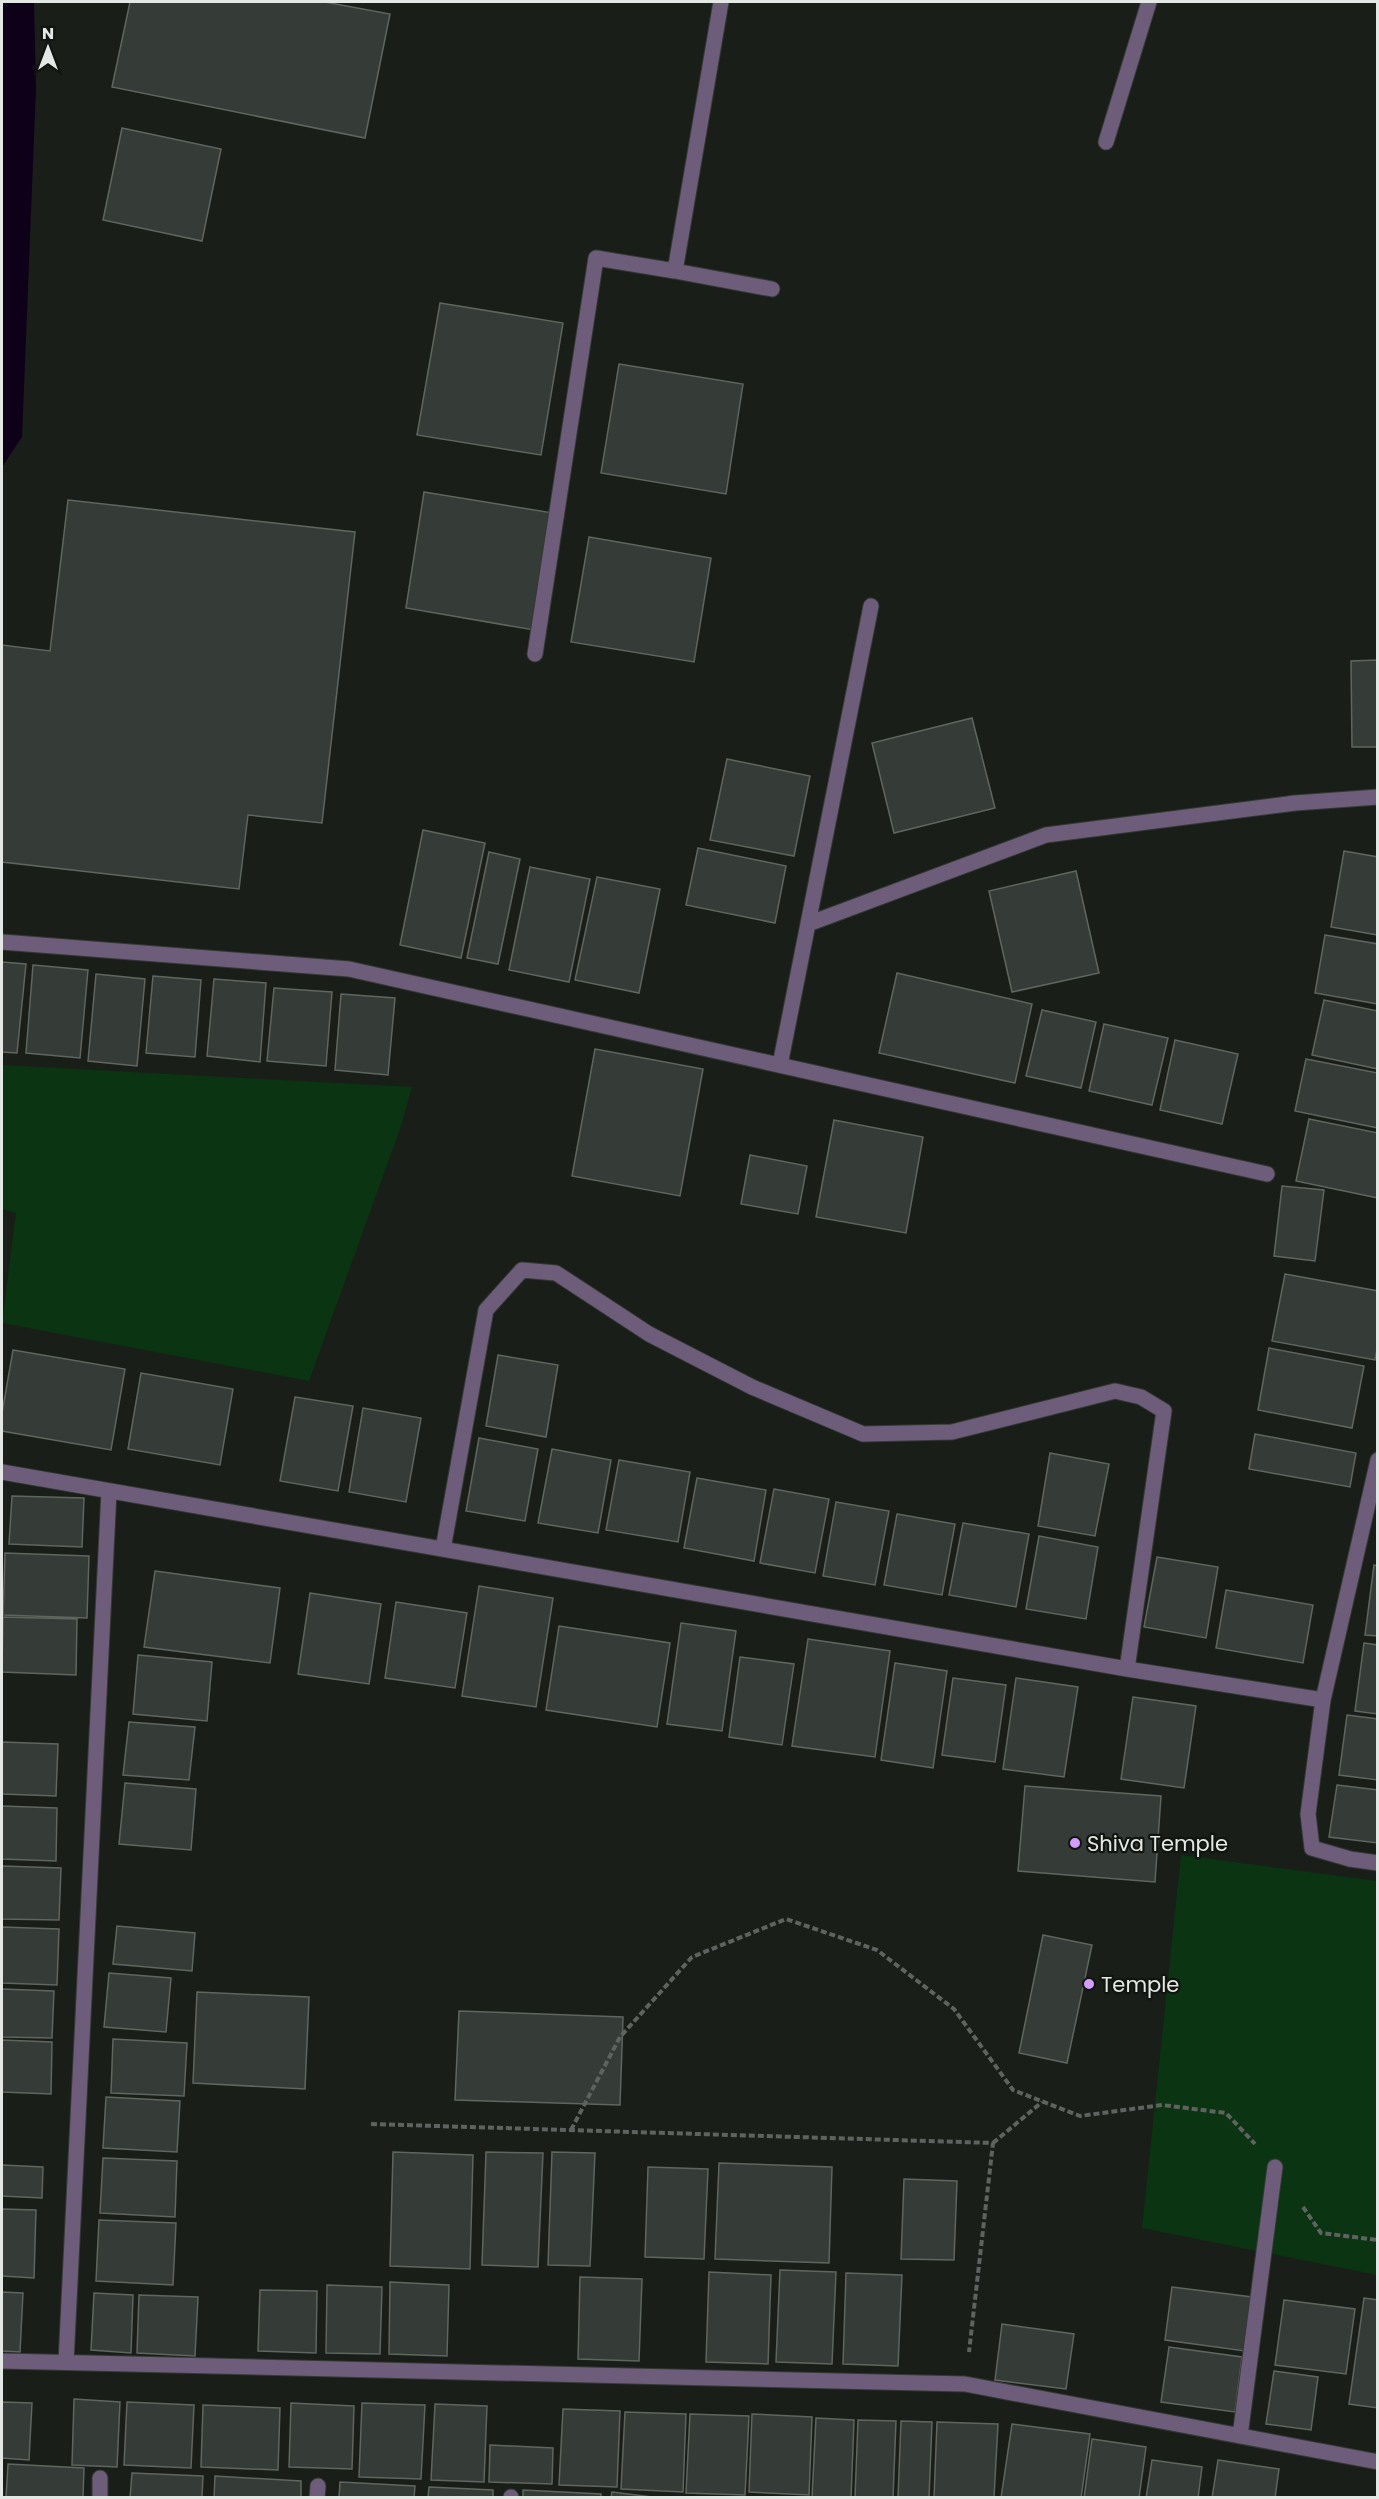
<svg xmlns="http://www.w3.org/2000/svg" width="1379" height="2499" viewBox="0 0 1379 2499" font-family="Poppins,sans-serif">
  <rect width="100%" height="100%" fill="#191e19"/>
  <path fill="#0b3413" d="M2 1065 412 1087 400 1129 309 1381 2 1323 16 1213 2 1209Z
    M1181 1855 1377 1881V2275L1142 2228Z"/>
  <path fill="#0f001a" d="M2 2H34L36 88 22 437 2 467Z"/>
  <path fill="#353b36" stroke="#5f655f" stroke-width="1.5" d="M130 2H325L390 14 365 138 112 87Z
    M122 128 221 149 202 241 103 220Z
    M440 303 563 323 541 455 417 435Z
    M619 364 743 384 726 494 601 473Z
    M424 492 553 513 534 630 406 608Z
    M68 500 355 532 322 823 248 815 239 889 2 862V645L50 651Z
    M589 537 711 558 694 662 571 642Z
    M1378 660V747H1352L1351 661Z
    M972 718 995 808 894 833 872 743Z
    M727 759 810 776 794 856 710 840Z
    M423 830 485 843 461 958 400 945Z
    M698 848 786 866 775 923 686 905Z
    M1344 851 1378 857V935L1331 927Z
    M489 852 520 859 498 964 467 958Z
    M530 867 590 879 569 982 509 970Z
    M1076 871 1099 973 1012 992 989 891Z
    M597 877 660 889 639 993 575 980Z
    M1325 935 1378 944V1004L1315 993Z
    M2 962 26 964 17 1053 2 1052Z
    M33 965 88 970 80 1058 26 1053Z
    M897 973 1032 1004 1015 1083 879 1053Z
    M96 974 145 979 137 1066 88 1061Z
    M153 976 201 980 195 1057 146 1053Z
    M214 979 266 983 260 1062 207 1056Z
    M274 988 332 992 326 1066 267 1061Z
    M341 994 395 998 388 1075 335 1070Z
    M1324 1000 1378 1011V1069L1312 1055Z
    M1042 1010 1096 1022 1081 1088 1026 1076Z
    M1104 1024 1168 1038 1152 1105 1089 1091Z
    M1175 1040 1238 1054 1222 1124 1160 1110Z
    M595 1049 703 1069 680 1196 572 1176Z
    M1306 1059 1378 1073V1128L1295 1111Z
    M1309 1119 1378 1133V1198L1296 1181Z
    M834 1120 923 1137 906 1233 816 1217Z
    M750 1155 807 1166 798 1214 741 1204Z
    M1282 1186 1324 1190 1315 1261 1274 1256Z
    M1285 1274 1378 1291V1344L1375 1360 1272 1341Z
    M1269 1348 1364 1366 1352 1428 1258 1410Z
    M13 1350 125 1369 111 1450 2 1431V1413Z
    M498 1355 558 1365 546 1437 486 1426Z
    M141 1373 233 1389 220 1465 128 1449Z
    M295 1397 353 1406 338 1491 280 1481Z
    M363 1408 421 1418 406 1502 349 1492Z
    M1255 1434 1356 1453 1350 1487 1249 1469Z
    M479 1438 538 1449 525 1521 466 1511Z
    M552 1449 611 1460 598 1533 538 1523Z
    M1050 1453 1109 1464 1095 1536 1038 1526Z
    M619 1460 690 1472 678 1542 606 1530Z
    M697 1478 766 1490 754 1561 684 1548Z
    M774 1489 829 1499 815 1573 760 1563Z
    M12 1496 84 1498 82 1547 9 1544Z
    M836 1502 889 1511 875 1585 823 1576Z
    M897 1514 955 1524 942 1595 884 1585Z
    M963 1523 1029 1534 1016 1607 949 1595Z
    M1039 1536 1098 1547 1086 1619 1026 1609Z
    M5 1553 89 1556 87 1618 3 1615Z
    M1157 1557 1218 1567 1206 1638 1144 1627Z
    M1374 1565 1378 1566V1636L1365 1635Z
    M155 1571 280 1588 270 1663 144 1647Z
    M479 1586 553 1598 536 1707 462 1696Z
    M1226 1590 1313 1605 1303 1663 1216 1648Z
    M310 1593 381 1604 369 1684 298 1674Z
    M396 1602 467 1613 455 1688 385 1678Z
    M3 1617 77 1619 76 1675 2 1672Z
    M681 1623 736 1631 722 1731 667 1724Z
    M559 1626 670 1643 657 1727 546 1710Z
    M808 1639 890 1651 875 1757 792 1746Z
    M1364 1643 1378 1645V1714L1355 1711Z
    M138 1655 212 1662 207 1721 133 1714Z
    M740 1657 794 1664 782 1745 729 1737Z
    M895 1663 947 1671 933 1768 881 1760Z
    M953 1678 1006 1685 995 1762 942 1755Z
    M1016 1678 1078 1687 1064 1777 1003 1769Z
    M1133 1697 1196 1706 1184 1788 1121 1779Z
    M1347 1715 1378 1719V1780L1339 1775Z
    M129 1722 195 1727 189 1780 123 1775Z
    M2 1742 58 1744 56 1796 2 1794Z
    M125 1783 196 1789 191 1850 119 1844Z
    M1337 1785 1378 1790V1843L1329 1837Z
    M1025 1786 1161 1796 1155 1882 1018 1871Z
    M2 1806 57 1808 56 1861 2 1859Z
    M2 1866 61 1868 59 1920 2 1919Z
    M117 1926 195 1933 192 1971 113 1964Z
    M2 1927 59 1929 57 1985 2 1983Z
    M1043 1935 1092 1945 1067 2063 1019 2053Z
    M109 1973 171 1978 166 2032 104 2027Z
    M2 1989 54 1991 52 2038 2 2037Z
    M197 1992 309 1997 305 2089 193 2083Z
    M459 2011 623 2017 620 2105 455 2100Z
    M113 2039 187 2043 184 2096 111 2093Z
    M2 2040 52 2042 51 2094 2 2092Z
    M106 2097 180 2101 177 2152 103 2148Z
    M393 2152 473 2155 470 2269 390 2266Z
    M486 2152 543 2153 538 2267 482 2265Z
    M552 2152 595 2153 590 2266 548 2265Z
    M103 2158 177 2161 175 2217 100 2213Z
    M719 2163 832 2167 829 2263 715 2259Z
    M2 2165 43 2167 42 2198 2 2196Z
    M648 2167 708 2169 704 2259 645 2257Z
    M904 2179 957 2181 954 2260 901 2259Z
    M2 2209 36 2210 34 2278 2 2276Z
    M99 2220 176 2223 173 2285 96 2281Z
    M780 2270 836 2272 832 2364 776 2362Z
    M709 2272 771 2275 768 2364 706 2362Z
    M846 2273 902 2275 898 2366 843 2364Z
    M580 2277 642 2279 639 2361 578 2359Z
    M390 2282 449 2285 447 2356 389 2354Z
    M327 2285 382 2287 380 2354 326 2353Z
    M1172 2287 1252 2297 1245 2351 1165 2340Z
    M260 2290 317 2291 316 2353 258 2351Z
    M2 2292 23 2293 20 2352 2 2351Z
    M94 2293 133 2295 131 2353 91 2350Z
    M139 2295 198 2297 195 2356 137 2353Z
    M1364 2298 1378 2300V2408L1349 2404Z
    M1284 2300 1355 2309 1346 2374 1275 2365Z
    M1002 2324 1074 2334 1066 2389 995 2380Z
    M1169 2347 1242 2357 1235 2412 1161 2402Z
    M1274 2371 1318 2377 1311 2430 1266 2424Z
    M74 2399 120 2402 117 2467 72 2465Z
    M2 2402 32 2403 29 2460 2 2458Z
    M127 2402 194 2405 191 2468 124 2465Z
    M291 2403 354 2406 352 2469 289 2467Z
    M362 2403 425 2405 421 2479 359 2477Z
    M435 2404 487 2406 484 2482 431 2480Z
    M203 2405 280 2408 278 2470 201 2467Z
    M563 2409 620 2411 617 2487 559 2485Z
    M625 2412 686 2414 683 2492 621 2489Z
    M690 2414 749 2416 745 2495 686 2493Z
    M752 2414 812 2417 809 2495 749 2492Z
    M816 2418 854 2420 851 2498H812Z
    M858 2420 896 2421 893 2498H855Z
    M901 2421 932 2422 929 2498H898Z
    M937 2422 998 2424 994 2498H934Z
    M1012 2424 1090 2434 1081 2498H1001Z
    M1092 2439 1146 2447 1139 2498H1084Z
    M490 2445 553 2448 552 2484 489 2482Z
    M1152 2460 1202 2467 1198 2498H1146Z
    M1218 2460 1279 2469 1275 2498H1212Z
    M8 2464 84 2468 83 2498H6Z
    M132 2473 203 2476 202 2498H130Z
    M215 2476 301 2481V2498H214Z
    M340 2482 415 2486 414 2498H339Z
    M429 2487 493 2490V2498H428Z
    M523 2490 601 2494V2498H523Z
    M612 2492 660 2498H611Z"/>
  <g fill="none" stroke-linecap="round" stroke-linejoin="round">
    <g stroke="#353a35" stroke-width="17">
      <path id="lane" d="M1106 142 1149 2
        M675 271 772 289
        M535 654 596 258 675 271 721 2"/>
    </g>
    <g stroke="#353a35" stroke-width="17">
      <path id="street" d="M808 924 1046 835 1295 803 1378 797
        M2 942 349 969 1267 1174
        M780 1065 871 606
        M1378 1460 1323 1700 1308 1814 1312 1848 1350 1859 1378 1863
        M2 1472 1127 1669 1323 1700
        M443 1549 486 1310 522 1270 556 1273 649 1334 752 1387 863 1434 952 1432 1115 1391 1141 1397 1164 1411 1127 1669
        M2 2361 965 2384 1378 2462
        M66 2362 109 1491
        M1240 2436 1275 2167
        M100 2498V2478
        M317 2498 318 2486
        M511 2498V2497"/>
    </g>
    <path stroke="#5f635f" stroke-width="4" stroke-dasharray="6 3" stroke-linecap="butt" d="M371 2124 993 2143 969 2352
      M571 2130 620 2037 692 1957 786 1919 877 1950 954 2009 1013 2090 1080 2116 1162 2105 1226 2113 1255 2144
      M993 2143 1042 2102
      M1303 2207 1321 2233 1378 2240"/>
    <use href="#lane" stroke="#6d5d7a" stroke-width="15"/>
    <use href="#street" stroke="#6d5d7a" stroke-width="15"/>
  </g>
  <g fill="#d29dfd" stroke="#101510" stroke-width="2">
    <circle cx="1075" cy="1843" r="6"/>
    <circle cx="1089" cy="1984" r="6"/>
  </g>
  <g text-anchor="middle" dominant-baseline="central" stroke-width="4.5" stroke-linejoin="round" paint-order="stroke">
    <g font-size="21" fill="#e4e8e4" stroke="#101510" text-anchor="start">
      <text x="1087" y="1843">Shiva Temple</text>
      <text x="1101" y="1984">Temple</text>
    </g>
  </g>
  <rect width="1379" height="2499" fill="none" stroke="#e4e8e4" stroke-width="6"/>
  <g transform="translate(48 48)" stroke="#101510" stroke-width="4.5" paint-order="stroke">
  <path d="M0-4.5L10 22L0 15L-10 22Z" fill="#e4e8e4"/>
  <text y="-9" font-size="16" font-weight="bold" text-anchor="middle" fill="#e4e8e4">N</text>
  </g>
</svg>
